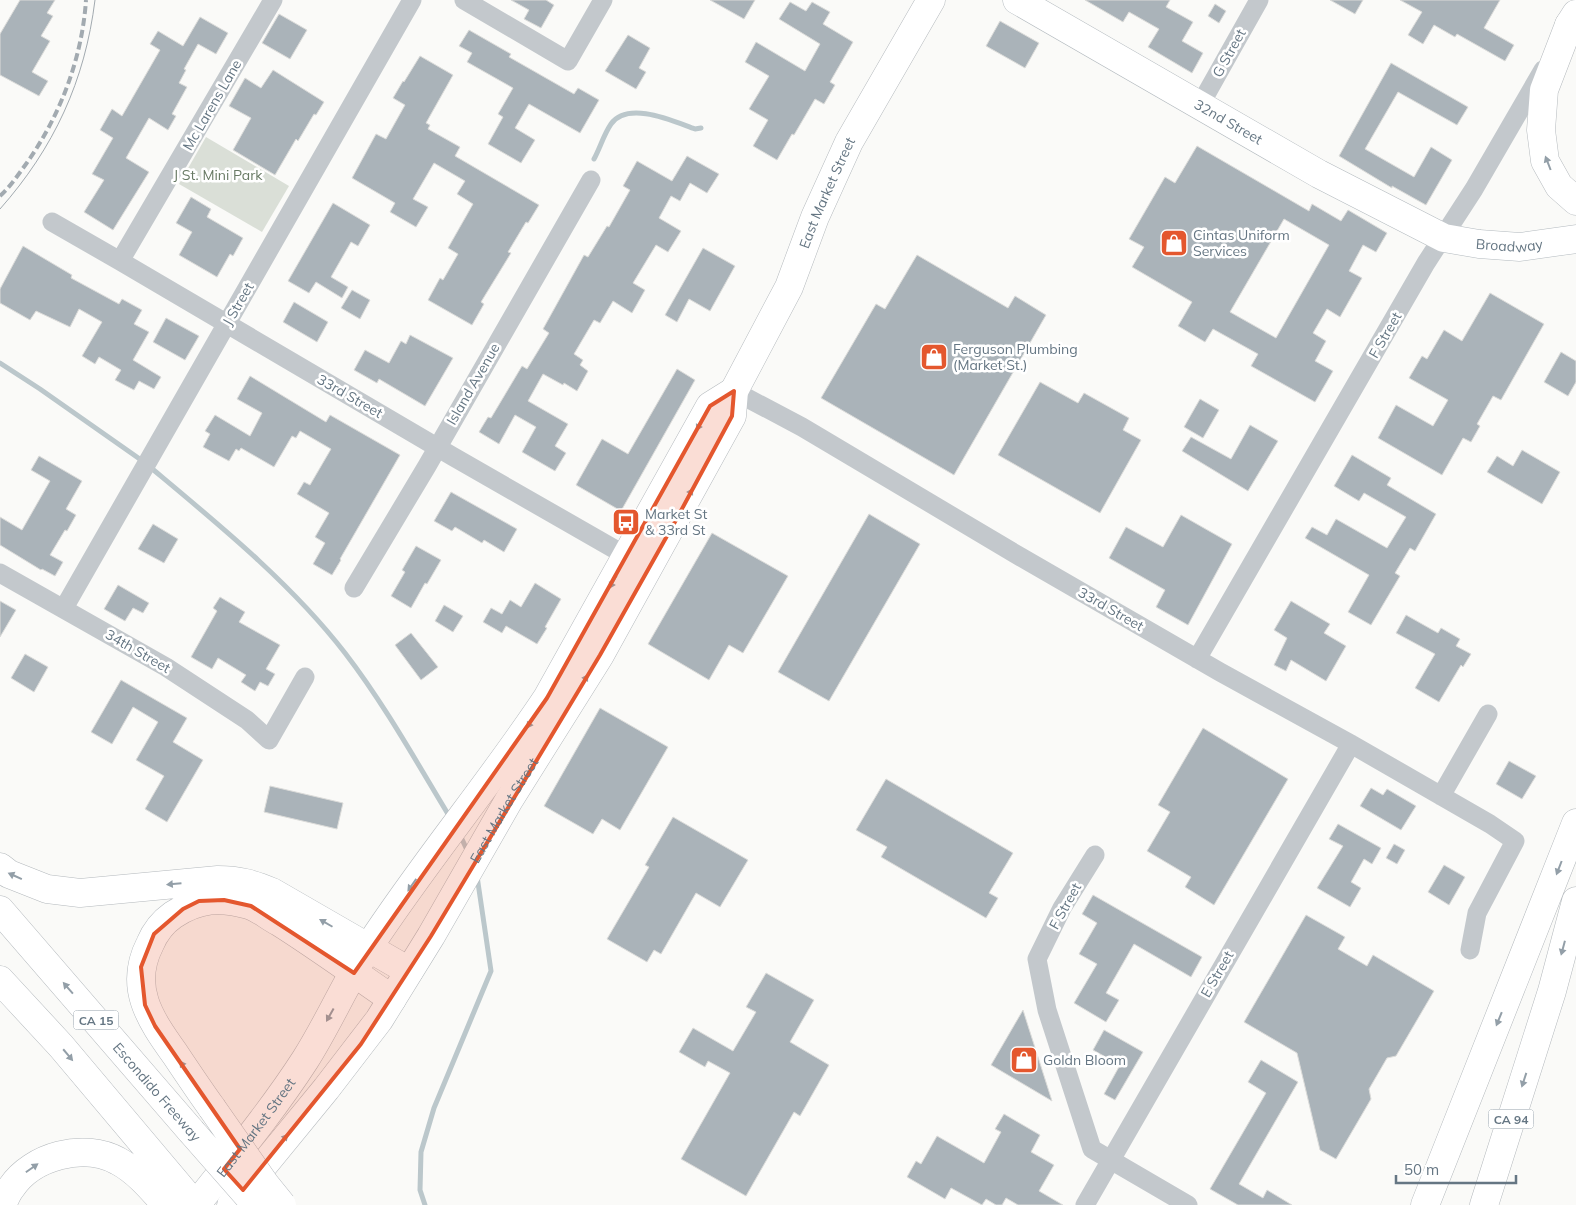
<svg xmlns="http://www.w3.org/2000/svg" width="1576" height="1205" viewBox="0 0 1576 1205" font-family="Mulish,sans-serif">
  <rect width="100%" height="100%" fill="#fafaf8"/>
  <path fill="#dadfd7" d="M206 137 289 186 262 232 179 184Z"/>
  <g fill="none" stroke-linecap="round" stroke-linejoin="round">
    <path stroke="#bbc7cb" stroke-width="5" d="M594 159C600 148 604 134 611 124 628 100 675 122 695 129L701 128
      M0 363 40 389 144 462
      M150 467C217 523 291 583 345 653 385 705 417 763 451 819
      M460 835 468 852
      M425 1205 420 1190 421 1152 434 1108 491 971 477 876"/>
  </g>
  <path fill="#aab3b9" stroke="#dcdcda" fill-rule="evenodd" d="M20 0H55L47 13 53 16 41 36 50 41 32 72 48 81 39 96 0 75V34Z
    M511 0H546L554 5 541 28 524 19 529 10Z
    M710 0H755L744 19Z
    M1085 0H1170L1166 7 1193 22 1182 41 1203 53 1192 73 1148 47 1159 29 1129 12 1123 22Z
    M1330 0H1363L1355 14Z
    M1400 0H1500L1484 28 1514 45 1505 61 1457 34 1455 37 1434 25 1423 44 1408 35 1422 12Z
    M790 2 806 11 812 2 830 12 823 24 853 42 830 82 835 85 824 104 815 99 794 135 792 134 777 160 753 146 768 120 749 109 769 76 745 62 756 42 805 71 820 44 779 19Z
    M1215 4 1226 11 1219 23 1208 16Z
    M279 14 307 30 290 59 262 43Z
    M200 17 228 33 216 54 198 44 184 69 186 70 179 83 187 87 172 114 176 116 168 130 149 118 126 158 149 172 113 230 84 212 104 180 92 174 113 138 100 130 112 109 122 116 160 50 150 44 158 31 183 46Z
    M1000 21 1039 43 1025 68 986 46Z
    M469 30 511 54 509 57 574 94 578 88 599 100 580 133 529 104 515 128 535 140 521 163 488 144 503 117 498 114 513 88 467 62 472 53 459 46Z
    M628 35 650 48 639 68 646 72 636 89 605 71Z
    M420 56 453 75 426 123 430 125 428 129 460 147 455 156 539 205 528 223 526 222 508 252 511 253 481 302 484 304 472 325 428 300 440 278 443 280 458 254 448 248 473 204 457 194 465 181 434 163 413 199 428 207 416 227 390 212 395 203 352 178 376 134 386 139 405 105 393 98 403 81 404 82Z
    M1391 63 1468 107 1457 125 1398 92 1365 149 1414 177 1431 147 1452 160 1426 205 1392 186V188L1339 156Z
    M273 70 324 102 316 115 314 114 298 141 296 139 275 175 233 150 251 118 229 106 245 78 261 88Z
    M1197 146 1309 211 1312 204 1341 221 1348 210 1387 233 1376 252 1363 245 1349 271 1362 278 1340 317 1327 309 1313 333 1326 341 1315 361 1333 371 1315 402 1251 366 1258 354 1213 329 1205 342 1178 326 1192 302 1132 267 1144 247 1129 239 1165 177 1175 183ZM1284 219 1329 245 1276 338 1230 312Z
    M687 156 719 174 707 193 690 183 680 201 671 196 659 218 681 231 668 252 656 245 633 283 645 290 632 313 613 301 600 323 594 320 574 354 583 360 580 365 588 371 577 391 564 383 563 385 543 374 528 401 568 424 555 446 566 453 555 471 522 452 536 427 515 415 499 444 479 432 488 417 491 418 522 366 527 369 549 333 543 329 584 255 588 257 607 226 609 227 630 190 623 186 637 161 672 181Z
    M191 197 211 209 207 217 243 238 233 256 230 254 217 277 179 255 192 232 176 223Z
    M333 203 370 225 358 246 351 242 331 277 348 287 342 298 316 282 309 293 288 281Z
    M23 246 72 275 71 278 119 304 122 299 142 310 134 324 149 332 133 360 161 377 154 389 139 381 134 390 115 380 121 370 99 357 95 364 82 356 102 322 79 309 70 327 36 311 30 320 0 303V289Z
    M703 248 735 266 710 311 689 299 677 322 665 315Z
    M917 255 1008 308 1015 296 1046 315 954 475 821 398 876 304 885 309Z
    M352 290 370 300 360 319 341 308Z
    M1490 293 1544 324 1501 400 1493 396 1477 424 1480 426 1471 442 1463 438 1442 475 1378 438 1396 405 1433 426 1448 400 1409 378 1422 356 1427 359 1444 330 1462 341Z
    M294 302 328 322 317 342 283 322Z
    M166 318 199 336 185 360 153 342Z
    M410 335 453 358 425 406 379 379 377 383 354 370 365 350 389 363 401 341 406 344Z
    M1561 352 1576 361V382L1568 396 1544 382Z
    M677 369 695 380 621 511 576 485 602 439 628 454Z
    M250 376 326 422 330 415 400 455 340 559 341 560 332 575 313 564 325 543 315 537 329 513 297 494 304 482 310 485 331 449 300 431 296 438 292 436 274 467 241 448 239 451 236 449 229 461 203 447 210 434 205 431 215 415 250 436 262 413 237 399Z
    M1040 382 1078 403 1084 393 1129 418 1123 430 1141 440 1100 513 998 455Z
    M1200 399 1219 410 1203 438 1184 427Z
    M1250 425 1278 441 1248 491 1182 451 1191 437 1231 459Z
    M1522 450 1560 472 1542 504 1487 472 1497 456 1513 466Z
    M1352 455 1391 478 1387 485 1436 514 1415 551 1410 548 1395 573 1400 576 1371 625 1348 612 1369 575 1305 538 1312 527 1327 535 1336 519 1387 548 1406 517 1364 493 1359 501 1334 486Z
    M39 456 82 481 66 509 76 515 67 531 65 530 50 555 63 562 55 576 42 569 41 570 0 545V517L22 530 50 481 31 470Z
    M451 492 517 529 504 552 484 540 482 543 455 527 452 531 434 521Z
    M869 514 920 544 829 701 778 672Z
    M1181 515 1232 544 1188 625 1156 607 1165 590 1109 558 1126 527 1163 547Z
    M153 524 178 539 164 563 138 549Z
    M712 533 788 576 743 653 729 645 709 680 648 644Z
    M416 546 441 560 427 584 425 583 411 608 391 596 405 572 402 570Z
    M535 583 561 599 545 627 547 628 537 644 506 626 502 633 483 622 491 608 502 614 510 600 521 607Z
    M118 585 149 603 143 613 133 608 125 621 104 609Z
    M220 597 245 612 239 622 280 645 266 669 275 674 268 686 260 682 255 691 241 682 246 675 218 658 212 669 191 657 217 611 213 608Z
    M0 601 16 610 0 637Z
    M1291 601 1330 624 1324 633 1346 646 1326 681 1291 660 1286 671 1274 665 1287 638 1274 630Z
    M444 605 463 616 453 632 435 621Z
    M1406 615 1438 633 1441 628 1460 639 1456 646 1471 654 1463 667 1461 665 1439 702 1415 688 1435 654 1396 633Z
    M411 633 438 667 421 680 395 645Z
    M25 654 48 667 34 692 11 678Z
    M121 680 187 718 173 742 203 760 167 822 145 809 164 776 136 760 158 722 133 707 112 744 91 732Z
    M600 708 668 747 620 830 602 819 593 834 544 806Z
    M1203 728 1288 779 1214 905 1185 887 1191 877 1147 851 1170 812 1158 805Z
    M1509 761 1536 776 1522 799 1496 784Z
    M886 779 1013 853 989 893 998 898 986 918 881 857 887 847 856 830Z
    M270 786 343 803 337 829 264 812Z
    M1371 788 1383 795 1387 789 1416 806 1401 830 1360 806Z
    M673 817 748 860 720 907 696 893 661 954 654 950 647 962 607 939 649 867 645 865Z
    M1338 824 1381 848 1372 864 1364 859 1351 882 1361 888 1350 907 1317 888 1343 846 1329 839Z
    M1394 844 1405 850 1397 864 1386 858Z
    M1444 865 1465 877 1449 905 1428 892Z
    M1093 895 1202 957 1191 977 1134 944 1106 993 1119 1000 1106 1022 1074 1003 1097 964 1079 954 1097 923 1082 914Z
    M1306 915 1345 937 1338 949 1367 966 1373 955 1434 991 1396 1056 1387 1058 1369 1089 1371 1099 1336 1159 1320 1150 1297 1053 1244 1022Z
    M766 973 814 1000 790 1042 829 1065 800 1116 794 1112 746 1196 681 1159 730 1073 708 1061 705 1067 679 1052 693 1028 733 1051 756 1012 746 1007Z
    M1023 1010 1052 1101 991 1065Z
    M1104 1030 1143 1052 1115 1100 1104 1094 1120 1065 1093 1050Z
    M1261 1060 1298 1082 1239 1184 1263 1198 1267 1190 1292 1205H1238L1210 1189 1266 1093 1248 1082Z
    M1004 1114 1040 1135 1031 1152 1054 1165 1039 1191 1063 1205H1018L1006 1198 1002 1205H996L986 1199 982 1205 951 1188 945 1199 907 1177 916 1161 921 1164 937 1136 984 1163 1001 1132 995 1129Z"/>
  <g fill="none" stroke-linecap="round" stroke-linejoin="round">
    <g stroke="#b3babf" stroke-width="29">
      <g id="secondary">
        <path id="s1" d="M1017 0 1319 174 1444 238 1479 244 1520 247 1576 239"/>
      </g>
    </g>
    <g stroke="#b5babe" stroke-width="29">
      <g id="primary">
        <path d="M1569 25 1544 90 1541 130 1545 161 1559 186 1576 201"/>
        <path id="s2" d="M196 1205C233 1158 272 1111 305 1060 328 1024 345 984 368 948 424 862 490 784 547 698L710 406 734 391"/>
        <path id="s3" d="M231 1205 326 1089 379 1020 431 936 509 800 600 655 732 416 734 391 789 287 815 217 849 142 931 0"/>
      </g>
    </g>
    <g stroke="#b4b9bd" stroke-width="29">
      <path id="highway" d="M1569 25 1576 14
        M0 867 9 874 47 889 80 893 218 880C239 880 253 884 272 892L409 971
        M0 910 191 1131
        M0 980 61 1046 195 1205
        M212 1108C199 1090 187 1072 175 1054 150 1019 128 987 150 944 155 932 163 922 173 915 199 898 220 897 249 905 259 908 269 917 279 922 317 946 354 973 392 999
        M2 1205C5 1199 7 1193 11 1188 32 1156 84 1142 118 1161 137 1171 152 1189 166 1205
        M1425 1205 1576 823
        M1484 1205 1552 991 1576 901"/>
    </g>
    <path stroke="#c3c8cc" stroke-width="19" d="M464 0 568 61 603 0
      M1200 105 1259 0
      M52 222 120 261 452 456 637 562
      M120 261 273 0
      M734 391 802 427 1019 556 1220 672 1351 744 1490 824 1515 841 1477 913 1470 950
      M0 573 166 667 247 720 269 740 305 677
      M354 588 427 466 591 180
      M64 608 412 0
      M1197 659 1426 263 1474 189 1543 70
      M1441 796 1488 714
      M1095 855 1062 908 1037 959 1047 1010 1092 1149 1188 1205
      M1085 1205 1351 744"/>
    <use href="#secondary" stroke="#fff" stroke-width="28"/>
    <use href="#primary" stroke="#fff" stroke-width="28"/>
    <use href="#highway" stroke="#fff" stroke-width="28"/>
    <path stroke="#a2aab0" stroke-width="1" d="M0 209C54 148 85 81 95 0"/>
    <path stroke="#a2aab0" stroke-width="4" stroke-dasharray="8 4" stroke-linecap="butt" d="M0 196C10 187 18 175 26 164 60 116 82 59 86 0"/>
    <g stroke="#b4b9bd" stroke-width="29" stroke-linecap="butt">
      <path id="highway-bridge" d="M212 1108 265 1184 282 1205
        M191 1131 256 1205"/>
    </g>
    <use href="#highway-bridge" stroke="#fff" stroke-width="28"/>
  </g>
  <defs><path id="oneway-solid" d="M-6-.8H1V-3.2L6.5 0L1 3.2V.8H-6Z" transform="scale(1.25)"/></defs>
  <g fill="#939fa8">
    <use href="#oneway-solid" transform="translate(1548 163) rotate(-111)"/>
    <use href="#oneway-solid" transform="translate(700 424) rotate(119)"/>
    <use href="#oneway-solid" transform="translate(689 495) rotate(-61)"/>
    <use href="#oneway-solid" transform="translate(613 582) rotate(119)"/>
    <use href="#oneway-solid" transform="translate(584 681) rotate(-58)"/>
    <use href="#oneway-solid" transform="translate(531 722) rotate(124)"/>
    <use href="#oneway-solid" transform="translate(1559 868) rotate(111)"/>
    <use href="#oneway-solid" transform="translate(15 876) rotate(-156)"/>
    <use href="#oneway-solid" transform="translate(174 884) rotate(175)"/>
    <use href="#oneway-solid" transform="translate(412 885) rotate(125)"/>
    <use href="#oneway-solid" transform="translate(326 923) rotate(-150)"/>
    <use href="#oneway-solid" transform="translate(1563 948) rotate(105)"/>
    <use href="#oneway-solid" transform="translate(68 988) rotate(-131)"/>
    <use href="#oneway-solid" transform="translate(330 1015) rotate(119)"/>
    <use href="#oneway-solid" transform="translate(1499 1019) rotate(112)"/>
    <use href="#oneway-solid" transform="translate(68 1055) rotate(50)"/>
    <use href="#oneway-solid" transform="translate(184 1067) rotate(-125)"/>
    <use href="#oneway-solid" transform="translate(1524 1080) rotate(108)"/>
    <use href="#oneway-solid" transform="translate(283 1140) rotate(-50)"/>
    <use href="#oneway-solid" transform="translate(32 1168) rotate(-35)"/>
  </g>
  <path fill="#e4572e" fill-opacity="0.2" stroke="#e4572e" stroke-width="4" stroke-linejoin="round" d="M734 391 732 416 676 520 600 655 431 936 361 1044 243 1190 224 1169 240 1149 155 1026 145 1005 141 967 154 934 183 909 199 901 224 900 251 906 354 973 547 698 710 406Z"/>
  <defs>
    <g id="shop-square" transform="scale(1.4375)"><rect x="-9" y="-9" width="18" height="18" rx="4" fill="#e4572e" stroke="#fff"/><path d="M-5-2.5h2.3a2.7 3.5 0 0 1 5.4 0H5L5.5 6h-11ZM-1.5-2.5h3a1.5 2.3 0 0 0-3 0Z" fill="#fff"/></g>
    <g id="bus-square" transform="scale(1.4375)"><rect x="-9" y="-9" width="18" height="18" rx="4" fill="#e4572e" stroke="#fff"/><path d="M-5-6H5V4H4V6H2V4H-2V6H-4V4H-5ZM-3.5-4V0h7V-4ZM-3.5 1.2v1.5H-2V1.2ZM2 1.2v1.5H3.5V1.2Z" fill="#fff"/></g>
  </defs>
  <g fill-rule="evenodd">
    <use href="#shop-square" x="1174" y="243"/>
    <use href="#shop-square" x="934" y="357"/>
    <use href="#bus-square" x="626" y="522"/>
    <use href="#shop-square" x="1024" y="1060"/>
  </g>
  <g text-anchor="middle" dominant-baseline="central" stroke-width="5" stroke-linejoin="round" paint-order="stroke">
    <g fill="#fff" stroke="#939fa8" stroke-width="1">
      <rect x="73.5" y="1010.5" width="45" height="19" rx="4"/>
      <rect x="1488.5" y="1109.5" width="45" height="19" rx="4"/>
    </g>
    <g font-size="12" font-weight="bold" fill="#657683">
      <text x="96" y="1020">CA 15</text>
      <text x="1511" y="1119">CA 94</text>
    </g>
    <g font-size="14" fill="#657683" stroke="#fff">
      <text transform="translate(1229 53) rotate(-61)">G Street</text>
      <text transform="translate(212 105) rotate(-60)">Mc Larens Lane</text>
      <text stroke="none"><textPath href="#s1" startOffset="244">32nd Street</textPath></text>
      <text stroke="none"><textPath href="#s3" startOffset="1181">East Market Street</textPath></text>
      <text stroke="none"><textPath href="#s1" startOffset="555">Broadway</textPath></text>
      <text transform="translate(238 304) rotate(-60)">J Street</text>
      <text transform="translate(1385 335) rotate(-60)">F Street</text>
      <text transform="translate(473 384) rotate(-60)">Island Avenue</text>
      <text transform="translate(350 396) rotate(30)">33rd Street</text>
      <text transform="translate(1111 609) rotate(30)">33rd Street</text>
      <text transform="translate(138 651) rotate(30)">34th Street</text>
      <text stroke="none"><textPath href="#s3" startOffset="481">East Market Street</textPath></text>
      <text transform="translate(1065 906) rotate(-61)">F Street</text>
      <text transform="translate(1217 974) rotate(-60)">E Street</text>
      <text transform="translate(157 1092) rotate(49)">Escondido Freeway</text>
      <text stroke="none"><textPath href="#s2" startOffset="98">East Market Street</textPath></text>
    </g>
    <g font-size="14" fill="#687a64" stroke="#fff">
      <text x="218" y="175">J St. Mini Park</text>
    </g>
    <g font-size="14" fill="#657683" stroke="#fff" text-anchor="start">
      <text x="1193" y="235">Cintas Uniform<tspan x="1193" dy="16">Services</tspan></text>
      <text x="953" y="349">Ferguson Plumbing<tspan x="953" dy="16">(Market St.)</tspan></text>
      <text x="645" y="514">Market St<tspan x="645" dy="16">&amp; 33rd St</tspan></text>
      <text x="1043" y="1060">Goldn Bloom</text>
    </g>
  </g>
  <path d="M1396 1175v8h120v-8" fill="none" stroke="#657683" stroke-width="2.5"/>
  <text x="1404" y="1175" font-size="15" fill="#657683" stroke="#ffffff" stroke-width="4" paint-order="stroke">50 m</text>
</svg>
